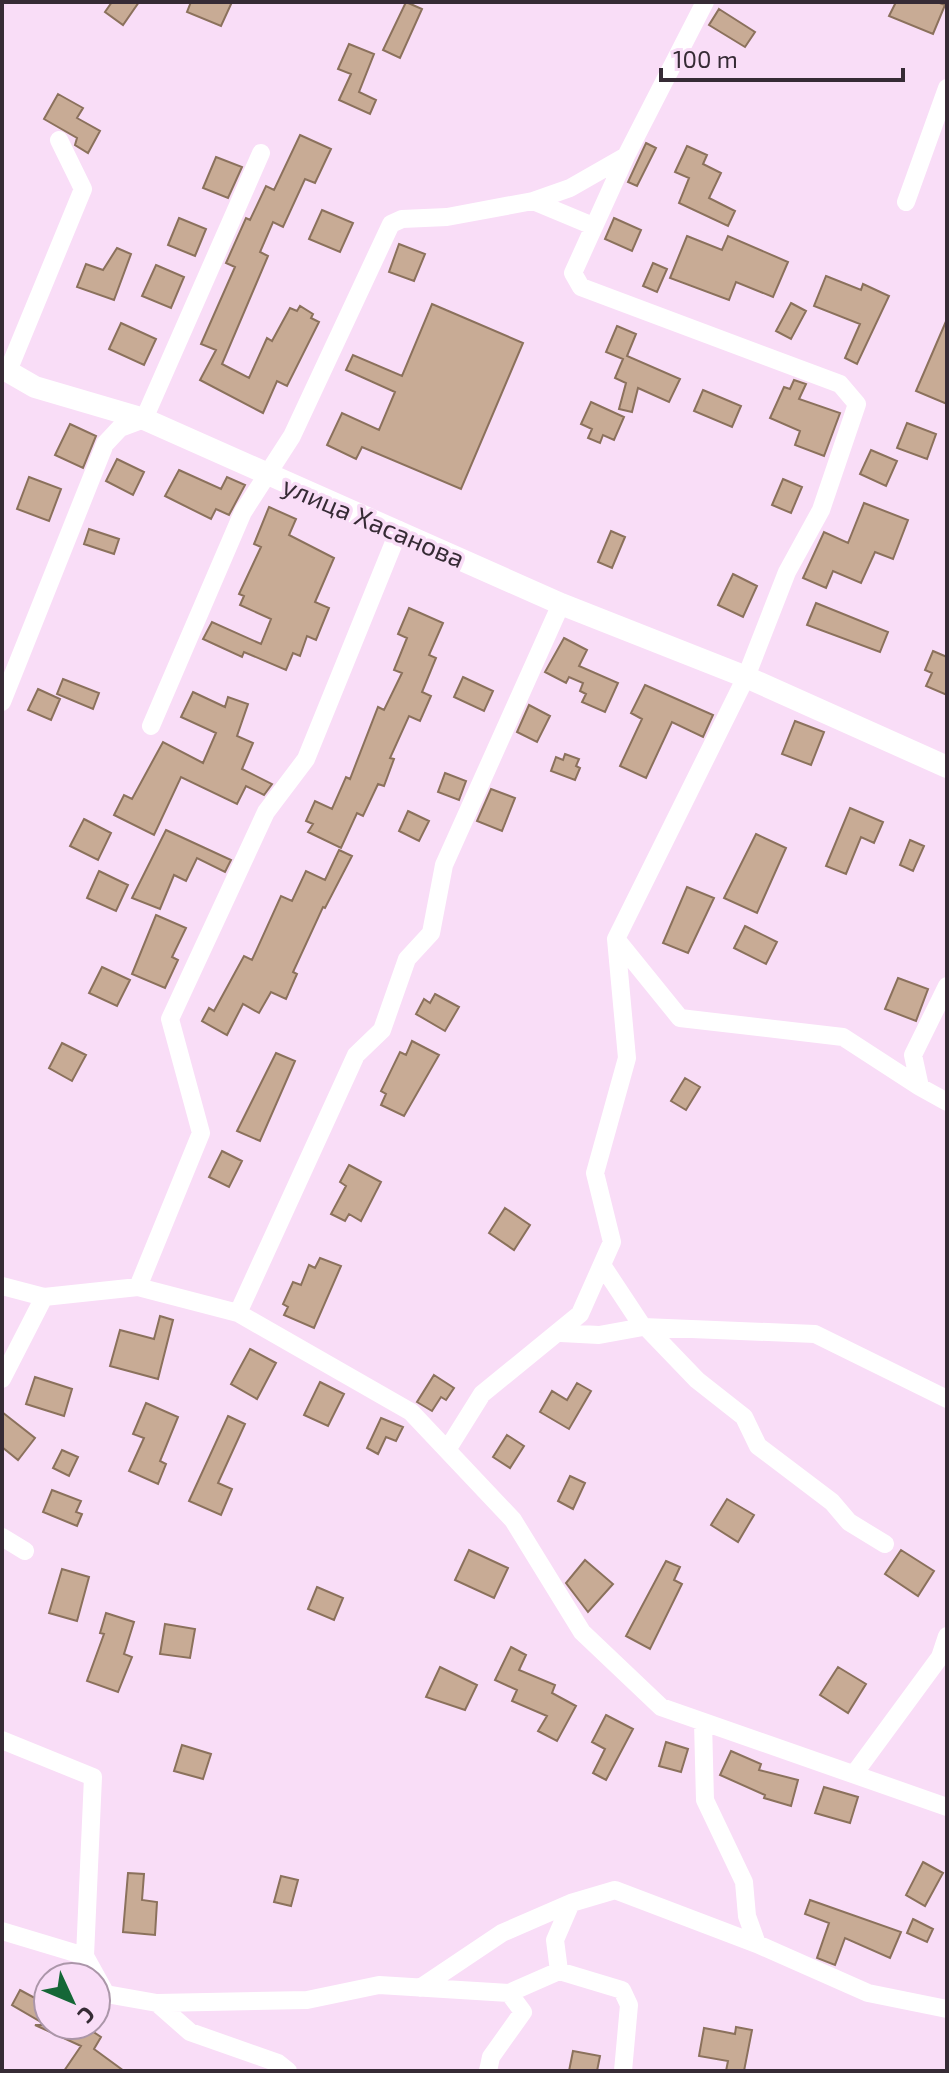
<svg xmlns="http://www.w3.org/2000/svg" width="949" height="2073" viewBox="0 0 949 2073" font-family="'Exo 2',sans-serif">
  <rect width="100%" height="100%" fill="#f9ddf7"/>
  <path fill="#c8ab95" stroke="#8b715c" stroke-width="2" d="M112 2H139L123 25 105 12Z
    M191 2H232L221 26 187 12Z
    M406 2 422 9 400 58 383 50Z
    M896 2H937L945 5 933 34 889 16Z
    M719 9 755 32 745 47 709 25Z
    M349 44 374 54 359 92 376 100 370 114 339 100 351 74 338 69Z
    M58 94 83 108 77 118 100 131 88 153 75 145 77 138 44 119Z
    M300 135 331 149 315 183 305 179 283 227 273 222 260 252 268 256 222 364 249 378 267 338 272 341 290 308 297 311 300 306 313 314 311 318 319 322 287 386 277 381 263 413 200 380 216 350 201 344 235 267 226 263 246 218 250 220 266 186 274 190Z
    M646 143 656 148 637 186 628 182Z
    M687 146 707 155 703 164 721 173 709 198 735 211 728 226 679 203 689 178 675 172Z
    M216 157 242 167 228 198 203 188Z
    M322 210 353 223 340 252 309 239Z
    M179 218 206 229 195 256 168 245Z
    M614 218 641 230 632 251 605 239Z
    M687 236 722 250 728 236 788 262 773 297 736 282 729 300 670 278Z
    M399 244 425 254 414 281 389 272Z
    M117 248 131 254 114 300 77 287 86 264 103 270Z
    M653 263 667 269 657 292 643 286Z
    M156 265 184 277 171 308 142 296Z
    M826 276 861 290 863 284 889 296 857 364 845 358 860 324 814 306Z
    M791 303 806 311 791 339 776 331Z
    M432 304 523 343 461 489 362 447 356 459 327 445 342 413 379 430 395 392 346 370 353 355 402 376Z
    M947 319V404L916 391Z
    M121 323 156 339 144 365 109 349Z
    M617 326 636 334 627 356 680 379 669 402 638 388 632 412 619 409 626 383 615 378 623 359 606 352Z
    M794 380 806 384 799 399 840 413 824 456 795 445 800 431 770 418 784 387 790 389Z
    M703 390 741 406 732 427 694 411Z
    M591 402 624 417 614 440 603 435 600 443 588 438 592 429 581 424Z
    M907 423 936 434 927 459 897 448Z
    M70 424 96 436 83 468 55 455Z
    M871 450 897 461 886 486 860 474Z
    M117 459 144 472 133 495 106 481Z
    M179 470 221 489 227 477 245 485 229 515 216 509 211 519 165 496Z
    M29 477 61 489 49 521 17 509Z
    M783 479 802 487 791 513 772 505Z
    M864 503 908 520 893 559 875 552 861 583 833 571 826 588 803 578 824 532 848 543Z
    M269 507 296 519 289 535 334 558 315 602 329 608 316 640 307 636 300 656 293 653 286 670 244 652 242 657 203 639 212 622 261 644 271 619 240 605 244 596 239 594 261 547 254 544Z
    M89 529 119 539 114 554 84 544Z
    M611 531 625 537 612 568 598 562Z
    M733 574 757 586 743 617 718 605Z
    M816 603 888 632 880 652 807 625Z
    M409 608 443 623 429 655 436 658 422 692 431 696 420 721 409 716 390 758 394 759 384 786 378 784 363 816 357 813 341 848 308 832 313 824 306 821 315 801 332 809 346 777 350 779 378 707 384 710 402 673 394 670 407 638 398 634Z
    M564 638 587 650 579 666 618 683 605 712 582 702 586 694 580 691 583 683 569 677 566 683 545 672Z
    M933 651 947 657V695L926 686 932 673 925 670Z
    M463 677 493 691 484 711 454 697Z
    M63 679 99 693 93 709 57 694Z
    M645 685 713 715 703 737 672 722 646 778 620 766 642 719 631 713Z
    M38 689 60 699 51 720 28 710Z
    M193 692 225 707 228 697 248 704 237 736 253 743 242 769 272 784 264 795 246 786 237 804 181 777 154 835 114 815 124 795 132 799 163 742 203 763 216 733 181 717Z
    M529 705 550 716 537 742 517 732Z
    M795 721 824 732 811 765 782 754Z
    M565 754 579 759 576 766 580 768 575 780 551 771 556 757 563 760Z
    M445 773 466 781 459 800 438 792Z
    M491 789 515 798 502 831 477 821Z
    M850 808 883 822 874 843 861 837 846 874 826 866Z
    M408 811 429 821 419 841 399 831Z
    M84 819 111 833 98 860 70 846Z
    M166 830 231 860 225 872 197 858 186 881 174 875 160 909 132 898Z
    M756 834 786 848 757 913 724 898Z
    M910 840 924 846 913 871 900 865Z
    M339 850 352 856 325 908 323 907 293 972 297 974 286 999 271 992 259 1013 243 1004 227 1035 202 1021 209 1008 214 1011 244 956 252 960 281 896 292 901 306 871 325 880Z
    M99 871 128 885 116 911 87 898Z
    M687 887 714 898 688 953 663 943Z
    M156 915 186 928 172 957 178 960 165 988 132 974Z
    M745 926 777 942 766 964 734 948Z
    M102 967 130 980 117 1006 89 993Z
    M898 978 928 989 916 1021 885 1009Z
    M435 994 459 1007 445 1031 416 1014 424 999 430 1003Z
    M412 1041 439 1055 404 1116 381 1105 386 1094 381 1091 400 1052 406 1055Z
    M62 1043 86 1055 72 1081 49 1068Z
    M276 1053 295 1061 260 1141 237 1131Z
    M685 1078 700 1087 686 1110 671 1101Z
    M222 1151 242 1161 229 1187 209 1177Z
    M349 1165 381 1182 361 1221 349 1214 345 1221 331 1214 346 1186 340 1182Z
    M505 1208 530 1225 514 1250 489 1233Z
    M320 1258 341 1266 314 1328 284 1315 288 1307 283 1304 293 1282 301 1285 309 1265 315 1268Z
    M160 1316 173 1320 158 1379 110 1366 120 1330 154 1339Z
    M250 1349 276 1363 257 1399 231 1384Z
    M434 1375 454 1388 446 1400 441 1397 432 1411 417 1402Z
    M35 1377 72 1389 64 1416 26 1404Z
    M320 1382 344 1394 328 1426 304 1415Z
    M577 1383 591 1391 569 1429 540 1412 552 1391 567 1400Z
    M146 1403 178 1417 160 1461 166 1464 158 1484 129 1471 144 1438 133 1434Z
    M2 1412 35 1438 18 1460 2 1447Z
    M228 1416 245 1424 218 1483 232 1489 221 1515 189 1501Z
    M381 1418 403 1427 396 1441 386 1437 378 1454 367 1448Z
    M507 1435 524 1446 510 1468 493 1457Z
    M62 1450 78 1457 69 1476 53 1468Z
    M570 1476 585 1483 573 1509 558 1501Z
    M52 1490 81 1501 76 1512 82 1514 77 1526 43 1512Z
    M727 1499 754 1515 738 1542 711 1525Z
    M469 1550 508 1568 494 1598 455 1580Z
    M901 1550 934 1571 918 1596 885 1574Z
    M585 1560 613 1584 588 1612 566 1583Z
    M666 1561 680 1567 674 1580 682 1584 650 1649 626 1636Z
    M62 1569 89 1577 77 1621 49 1613Z
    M317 1587 343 1598 334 1620 308 1609Z
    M106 1613 134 1622 124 1654 132 1657 118 1692 87 1681 104 1634 100 1633Z
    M165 1624 195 1629 190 1658 160 1654Z
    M511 1647 526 1655 519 1670 555 1685 552 1693 576 1706 557 1741 538 1731 547 1716 512 1701 517 1690 495 1680Z
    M440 1667 477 1685 465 1710 426 1697Z
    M838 1667 866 1684 848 1713 820 1695Z
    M606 1715 633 1729 606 1780 593 1773 605 1749 592 1742Z
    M666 1742 688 1749 681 1772 659 1766Z
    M182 1745 211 1754 203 1779 174 1771Z
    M731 1751 761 1764 759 1770 798 1780 791 1806 764 1798 765 1795 720 1775Z
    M824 1787 858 1797 850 1823 815 1813Z
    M923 1862 943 1873 925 1906 906 1895Z
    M128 1873 144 1874 142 1900 157 1902 155 1935 123 1932Z
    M281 1876 298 1880 291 1906 274 1902Z
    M810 1900 901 1932 890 1958 845 1938 835 1965 817 1958 829 1923 805 1914Z
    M913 1919 933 1929 927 1942 907 1933Z
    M20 1990 48 2005V2025H96L92 2031 101 2037 94 2049 124 2071H64L81 2046 35 2025H46L12 2005Z
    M736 2027 752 2030 744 2071H726L728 2061 699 2056 704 2028 735 2034Z
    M573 2051 600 2056 597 2071H569Z"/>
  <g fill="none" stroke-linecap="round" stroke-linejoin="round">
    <path stroke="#fff" stroke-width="18" d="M705 2 626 156 573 273 581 287 840 384 857 404 821 510 787 572 746 677 616 939 680 1018 843 1037 920 1087
      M533 201 570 188 626 156
      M906 202 947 88
      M8 371 83 189 59 140
      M2 702 105 444 120 428 144 419 261 153
      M151 726 243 512 292 436 391 224 402 219 447 217 533 201 593 226
      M947 986 913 1055 920 1087 947 1102
      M602 1265 643 1327 815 1334 947 1399
      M2 1286 44 1297 2 1379
      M138 1287 201 1133 170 1019 266 812 306 759 399 530
      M44 1297 138 1287 238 1313 411 1412 513 1520 582 1632 661 1707 947 1807
      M238 1313 356 1055 382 1030 407 959 431 933 444 865 561 604
      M646 1327 697 1380 744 1417 758 1446 832 1502 849 1522 885 1544
      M561 1333 599 1335 643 1327
      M447 1450 482 1394 580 1314 612 1242 595 1173 627 1058 616 939
      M2 1537 25 1551
      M703 1722 705 1800 744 1882 747 1916 757 1944 868 1993 947 2009
      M2 1740 93 1777 85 1956 2 1931
      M854 1774 940 1657 947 1636
      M85 1956 106 1994 157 2003 307 2000 379 1985 509 1993 559 1971 622 1990 629 2005 623 2071
      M559 1971 555 1940 571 1903
      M420 1988 502 1933 571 1903 615 1890 757 1944
      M157 2003 190 2032 278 2063 288 2071
      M488 2071 491 2057 523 2012 509 1993"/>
    <path stroke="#fff" stroke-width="22" d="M2 368 35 387 144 419 561 604 746 677 947 767"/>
  </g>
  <g text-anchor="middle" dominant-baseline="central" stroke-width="7" stroke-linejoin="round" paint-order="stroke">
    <g font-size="26" fill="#362b35" stroke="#f9ddf7">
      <text transform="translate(374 521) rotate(23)">улица Хасанова</text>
    </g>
  </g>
  <rect width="949" height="2073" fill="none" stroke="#362b35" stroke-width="8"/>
  <g transform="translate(72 2001) rotate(134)"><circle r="38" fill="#f9ddf7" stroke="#ab96a9" stroke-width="2"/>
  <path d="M0-6L14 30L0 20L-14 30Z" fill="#156737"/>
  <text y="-12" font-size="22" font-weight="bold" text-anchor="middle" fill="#362b35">С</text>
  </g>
  <path d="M661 68v12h242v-12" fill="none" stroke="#362b35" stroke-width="4"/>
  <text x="673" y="68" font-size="24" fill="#362b35" stroke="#f9ddf7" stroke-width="6" paint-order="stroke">100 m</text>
</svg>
